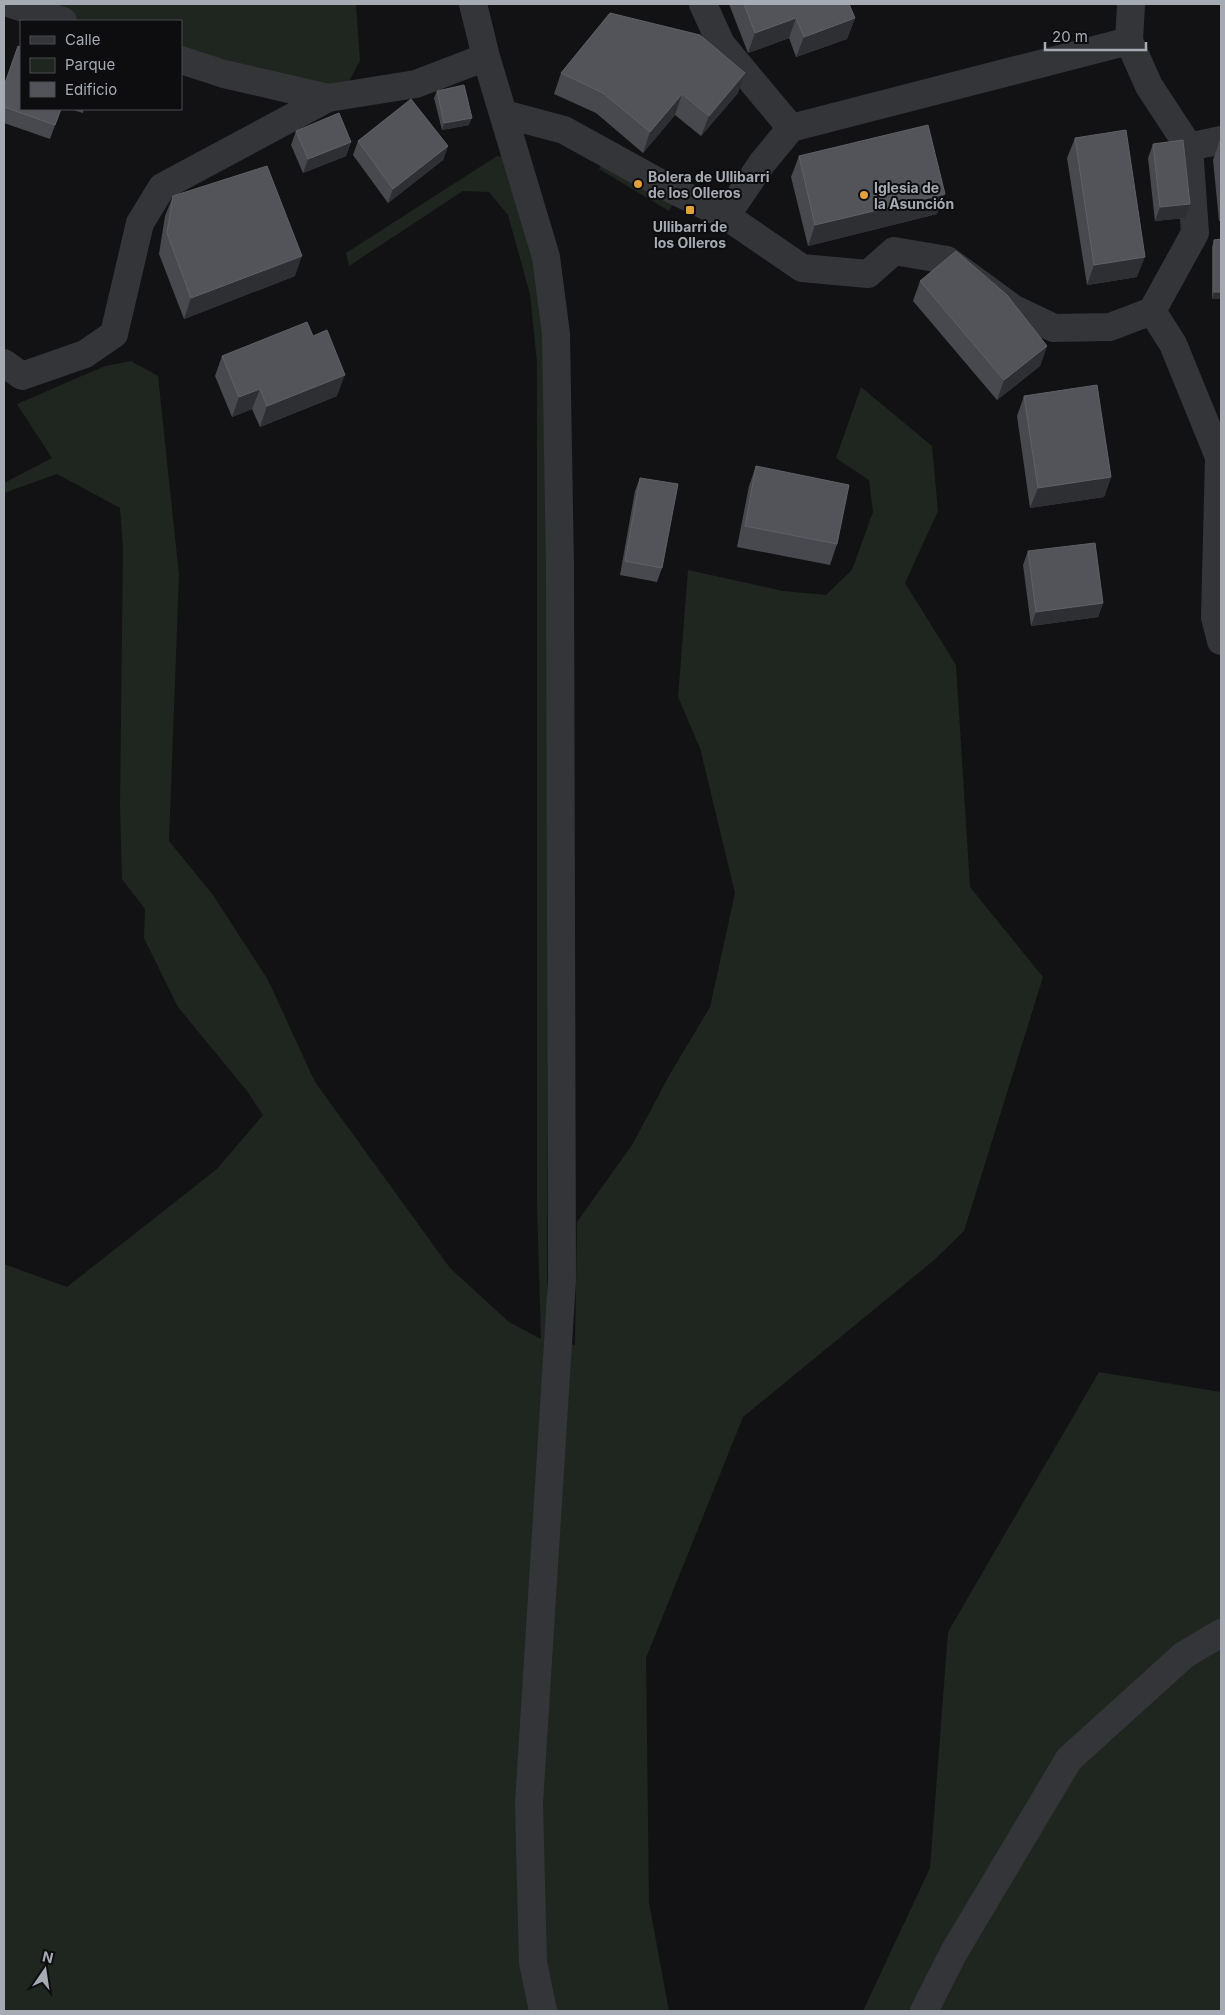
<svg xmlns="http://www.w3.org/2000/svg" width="1225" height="2015" viewBox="0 0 1225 2015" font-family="Inter,sans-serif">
  <rect width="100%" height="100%" fill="#121214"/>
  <path fill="#1f261f" d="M36 4H356L360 61 348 83 294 86 181 58V21H79Z
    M497 156 504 157 528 231 543 316 548 419 547 1339 575 1345 577 1222 632 1145 670 1074 710 1007 735 893 700 748 678 697 688 570 783 591 826 595 852 570 873 512 869 480 836 458 861 387 932 446 938 511 905 583 956 665 970 887 1043 977 964 1231 933 1261 743 1417 646 1658 649 1903 669 2011H4V1264L67 1287 217 1169 263 1115 247 1091 178 1007 144 938 145 909 122 879 120 806 123 548 120 508 57 474 4 493V483L52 458 17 404 105 366 131 361 158 376 179 575 169 841 213 895 268 980 315 1082 450 1268 509 1322 541 1339 537 1204V363L530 294 508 215 489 192 463 191 349 266 346 253Z
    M606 156 676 198 669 211 599 169Z
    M1099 1372 1221 1392V2011H863L930 1868 948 1632Z"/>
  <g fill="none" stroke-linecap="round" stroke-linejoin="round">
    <path stroke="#343538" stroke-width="28" d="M11 4 63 21
      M473 4 486 57 546 257 556 334 560 567 562 1280 529 1803 533 1962 543 2011
      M703 4 721 44 791 128
      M181 60 224 74 328 98 416 84 486 57
      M504 114 564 130 669 188 726 216 802 268 868 274 894 251 947 260 1014 309 1054 328 1110 327 1152 311 1195 233 1189 147 1149 86 1129 41 1131 4
      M1189 147 1221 140
      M726 216 762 163 791 128 1129 41
      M1152 311 1173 344 1219 457 1215 617 1221 641
      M4 363 22 376 85 354 114 334 140 223 162 187 328 98
      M924 2011 954 1952 1069 1759 1184 1655 1221 1633"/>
  </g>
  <path fill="#48494f" d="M729 4H849L855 18 847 39 796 57 789 38 748 53Z
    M561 73 738 93 701 136 675 115 643 153 596 113 554 94Z
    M4 86 61 109 50 139 4 123Z
    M437 91 469 125 442 130 434 98Z
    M70 109H84L83 113Z
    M296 131 351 142 346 156 303 173 291 145Z
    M1075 138 1137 277 1087 285 1067 158Z
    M1220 140H1221V221H1219L1213 160Z
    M358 141 448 146 443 160 388 203 353 155Z
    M1153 144 1185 218 1155 221 1148 158Z
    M799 156 937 214 808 246 791 177Z
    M173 196 295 276 184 319 159 254 165 216Z
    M1214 240 1221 299H1212V247Z
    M920 281 1047 346 1040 366 997 400 913 301Z
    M222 356 337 396 260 427 252 409 232 417 215 376Z
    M1024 396 1111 477 1104 497 1030 508 1017 416Z
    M756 466 837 544 830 565 737 547 749 486Z
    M640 478 662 568 657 582 620 575 635 491Z
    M1028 551 1103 603 1098 617 1031 626 1023 565Z"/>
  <path fill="#2e2f33" d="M796 18 789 38 748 53 755 33Z
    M855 18 847 39 796 57 804 37Z
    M745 73 738 93 701 136 709 116Z
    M682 94 675 115 643 153 650 132Z
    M472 118 469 125 442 130 444 123Z
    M351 142 346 156 303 173 308 159Z
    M448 146 443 160 388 203 393 189Z
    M945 194 937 214 808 246 815 225Z
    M1190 204 1185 218 1155 221 1160 207Z
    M302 256 295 276 184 319 191 298Z
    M1145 257 1137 277 1087 285 1094 265Z
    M1214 292H1221V299H1212Z
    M1047 346 1040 366 997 400 1004 380Z
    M345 375 337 396 260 427 267 406Z
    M260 389 252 409 232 417 239 397Z
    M1111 477 1104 497 1030 508 1038 488Z
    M1103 603 1098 617 1031 626 1036 612Z"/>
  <path fill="#525459" stroke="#5f6167" d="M744 4H849L855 18 804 37 796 18 755 33Z
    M610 13 700 35 745 73 709 116 682 94 650 132 603 93 561 73Z
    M18 46 21 47V109H61L55 125 4 107V86Z
    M464 85 472 118 444 123 437 91Z
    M411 99 448 146 393 189 358 141Z
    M339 113 351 142 308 159 296 131Z
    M928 125 945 194 815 225 799 156Z
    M1126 130 1145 257 1094 265 1075 138Z
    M1183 140 1190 204 1160 207 1153 144Z
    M267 166 302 256 191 298 167 233 173 196Z
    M1221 239V292H1214V240Z
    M956 251 1007 295 1047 346 1004 380 920 281Z
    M307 322 313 336 327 330 345 375 267 406 260 389 239 397 222 356Z
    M1097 385 1111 477 1038 488 1024 396Z
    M756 466 849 485 837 544 745 526Z
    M640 478 678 484 662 568 625 561Z
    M1095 543 1103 603 1036 612 1028 551Z"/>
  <g fill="#e2a13b" stroke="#0d0d0f" stroke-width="2">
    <circle cx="638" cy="184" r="5"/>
    <circle cx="864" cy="195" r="5"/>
    <rect x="685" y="205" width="10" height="10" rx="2.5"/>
  </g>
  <g text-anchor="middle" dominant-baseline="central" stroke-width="4" stroke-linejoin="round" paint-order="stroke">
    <g font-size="14" font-weight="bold" fill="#a5aab3" stroke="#0d0d0f" text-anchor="start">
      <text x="648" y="176">Bolera de Ullibarri<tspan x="648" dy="16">de los Olleros</tspan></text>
      <text x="874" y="187">Iglesia de<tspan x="874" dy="16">la Asunción</tspan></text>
      <text x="690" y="226" text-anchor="middle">Ullibarri de<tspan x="690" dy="16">los Olleros</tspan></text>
    </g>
  </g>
  <rect width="1225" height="2015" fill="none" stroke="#a5aab3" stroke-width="10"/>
  <rect x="20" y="20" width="162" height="90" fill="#0d0d0f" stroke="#4a4c51"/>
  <rect x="30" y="36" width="25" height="8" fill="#343538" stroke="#4a4c51"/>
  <text x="65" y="45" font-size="15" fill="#a5aab3">Calle</text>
  <rect x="30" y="58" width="25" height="15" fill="#1f261f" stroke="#4a4c51"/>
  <text x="65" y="70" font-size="15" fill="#a5aab3">Parque</text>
  <rect x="30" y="82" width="25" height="15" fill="#525459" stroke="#4a4c51"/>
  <text x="65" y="95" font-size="15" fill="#a5aab3">Edificio</text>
  <g transform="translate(45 1970) rotate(13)" stroke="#0d0d0f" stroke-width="4" paint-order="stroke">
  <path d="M0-4L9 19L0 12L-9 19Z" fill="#a5aab3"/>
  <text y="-8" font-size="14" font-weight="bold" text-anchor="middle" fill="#a5aab3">N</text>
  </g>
  <path d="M1045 42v8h101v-8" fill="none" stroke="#a5aab3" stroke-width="2.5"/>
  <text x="1052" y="42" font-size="15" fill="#a5aab3" stroke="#0d0d0f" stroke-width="4" paint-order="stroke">20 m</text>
</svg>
